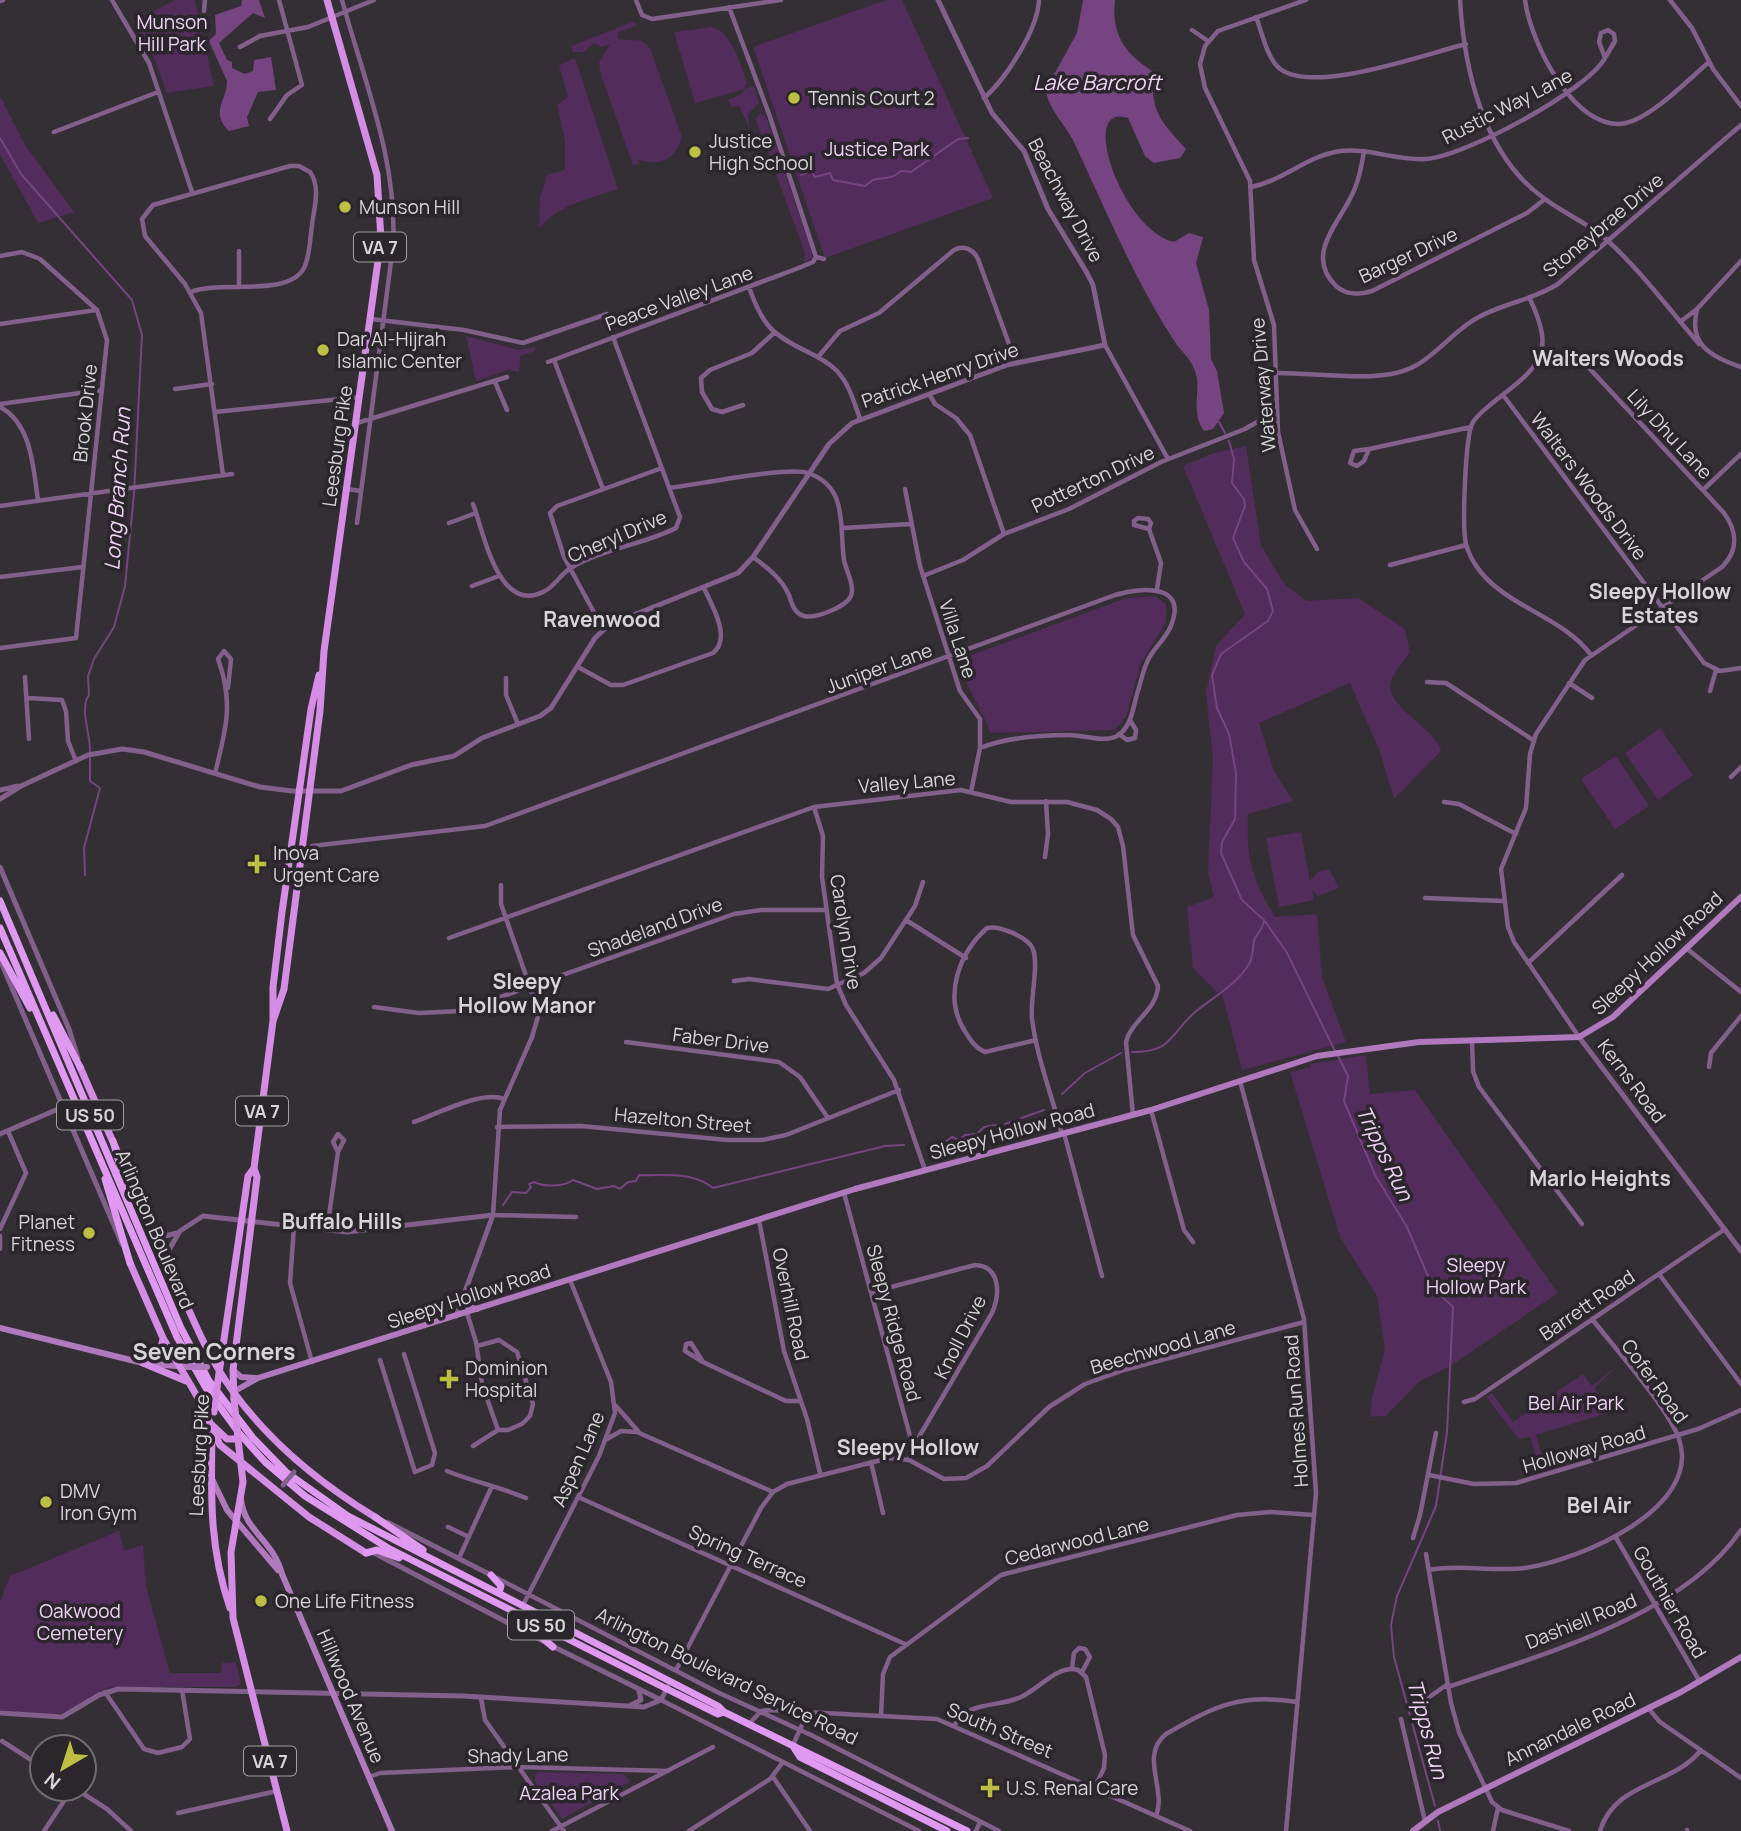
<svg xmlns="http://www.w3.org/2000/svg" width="1741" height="1831" viewBox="0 0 1741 1831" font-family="Manrope,sans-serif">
  <rect width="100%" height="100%" fill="#342f35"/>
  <path fill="#522c5a" d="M175 0H195L214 86 167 93 150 48 133 22Z
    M886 0H902L993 198 825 258 753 47Z
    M633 22 638 25 618 32V39L642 41 650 48 682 137C676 160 659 167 638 159L639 164 633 165 601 75 599 63 610 44 602 47 594 43 584 52H573L571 46Z
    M713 27C732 33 740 64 747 82L744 89 754 86 759 103 748 114 750 129 739 106 731 107 729 101H726L743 93 744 89 695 103 674 32Z
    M575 58 618 189C590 199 558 204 539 229L540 198 547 175 565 170V141L557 105 568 97 559 65Z
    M0 96 25 145 74 212 38 223 0 154Z
    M760 113 766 117 812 252V258L804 263 805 253 756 120Z
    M466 336 519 350 535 347V351L520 356 519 372 508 370 476 381Z
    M1246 446 1261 545 1284 584 1307 601 1358 598 1405 629 1410 652C1404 660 1395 671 1391 681 1383 706 1436 728 1441 751L1394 799 1380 752 1350 683 1259 723 1274 771 1293 801 1248 814C1246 859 1252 878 1275 917L1317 914 1322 977 1346 1042 1242 1070 1221 990 1218 993 1193 968 1187 907 1214 897 1208 872 1213 759 1206 693 1216 646 1245 614 1183 466 1214 453Z
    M1155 596 1166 604V622L1140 665 1126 717 1115 730 990 733C982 708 968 690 959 664L961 659 1126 598Z
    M1660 728 1693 775 1658 800 1625 753Z
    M1616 756 1649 806 1615 829 1581 779Z
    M1301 832 1310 881 1318 872 1329 869 1339 888 1318 896 1312 889 1314 900 1279 907 1266 838Z
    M1366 1055 1370 1094 1415 1090 1558 1293 1452 1365 1420 1381 1386 1416 1370 1417 1372 1398 1385 1349 1377 1296 1340 1237 1290 1072 1311 1067 1310 1064Z
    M1619 1365 1594 1388 1611 1412 1536 1435 1546 1470 1541 1472 1530 1437 1519 1439 1486 1397 1492 1393 1513 1422 1583 1374 1592 1386Z
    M119 1531 124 1551 143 1545 146 1586 170 1673H221L222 1663 236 1662 241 1684 236 1687H111C93 1692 80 1707 62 1713 44 1719 18 1712 0 1710V1602L10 1576Z
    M539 1772 624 1774 630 1782 562 1819 535 1781V1775Z"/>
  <path fill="#764481" d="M242 0H259L265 18 253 13 219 43 227 60 232 62V68L245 74 253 71 254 60 271 57 276 90 258 92 247 117 249 126 229 131C209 113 228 98 227 81L209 41 216 34 215 15 241 6Z
    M1083 0H1115C1111 35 1125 53 1152 71 1152 114 1159 119 1186 149L1180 158 1154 163 1145 156 1128 118C1077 101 1122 230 1174 242L1189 233 1203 237 1196 263 1209 310 1211 359 1217 371 1224 413 1213 429 1204 431C1187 407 1207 387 1190 361 1186 355 1181 350 1177 345 1135 282 1105 208 1073 140 1065 125 1046 105 1046 89L1077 33Z"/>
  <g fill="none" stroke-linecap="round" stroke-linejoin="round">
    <path stroke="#764481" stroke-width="2" d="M0 138 21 174 132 300 142 335 134 494 125 586 114 627 94 659 88 676 89 695C79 708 91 736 90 752
      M801 175 811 171 815 177 830 173 833 180 865 186 873 180C884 177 891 180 901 171L911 172 958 139 968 138
      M1219 422 1225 433
      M1229 441 1234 459 1232 483 1244 499 1245 506 1233 538 1244 562 1267 589 1273 611 1268 621 1221 654 1212 675 1217 708 1229 734 1236 773 1235 819 1222 842 1221 853 1242 900 1264 920 1286 951 1335 1051
      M85 875 84 848 100 788 90 781V758
      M1132 1052C1172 1052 1170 1035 1193 1014 1211 998 1237 985 1249 964 1254 957 1252 945 1255 938 1259 931 1263 929 1264 920
      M1338 1056 1348 1076 1344 1101 1376 1177 1407 1227 1433 1288 1453 1307 1447 1432 1436 1506 1397 1596 1391 1625 1394 1657 1435 1806
      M1062 1094 1085 1073 1121 1053
      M1005 1124 1044 1110
      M945 1142 952 1137 959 1140 965 1135 977 1134 984 1127 996 1125
      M503 1205 512 1192 526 1193 531 1187 529 1184 534 1182C544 1187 564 1187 573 1180L597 1189 614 1186 620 1189 628 1182 636 1181 639 1175C666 1176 692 1171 713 1188L885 1146 904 1145
      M1438 1821 1440 1831"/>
    <path stroke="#83608b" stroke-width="4.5" d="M112 0 149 63 192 192
      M342 0C364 81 398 161 393 246L357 523
      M636 0 642 15 652 19 781 0
      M1306 0 1218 31 1205 46 1200 64 1205 88 1250 181 1254 260 1274 325 1278 432 1295 510 1317 549
      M1460 0C1464 68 1483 153 1541 196 1562 213 1587 222 1607 240 1641 271 1669 309 1699 344
      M1525 0C1530 41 1575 134 1626 123 1652 117 1688 80 1709 62
      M1670 0 1692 28 1713 69 1741 106
      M0 1 3 0
      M729 7 769 114 816 257
      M204 11 205 0
      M1256 17C1262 32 1266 54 1277 66 1306 98 1428 53 1466 44
      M1192 30 1208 41
      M1608 30 1614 34 1615 41 1605 58 1599 42 1601 33Z
      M240 47 260 36 308 27 374 0
      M984 98C1006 79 1038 29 1039 0
      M270 119 287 95 302 85 279 0
      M54 132 158 92
      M1364 151C1362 163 1360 176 1355 188 1344 219 1302 253 1336 286 1346 295 1360 295 1372 291L1527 213 1545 199
      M1251 187C1282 181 1305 158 1335 152 1366 146 1395 161 1426 159 1463 157 1587 91 1605 58
      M239 251V286
      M0 256 22 252 40 259 97 310 107 340 76 638 0 648
      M749 287C762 325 772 335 808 352 818 357 828 362 836 370 849 383 854 402 860 419
      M191 292C220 280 288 298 304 268 310 256 310 239 312 225 314 208 321 187 310 172L299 166H290L153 205 142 219 145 236 185 284 201 313 223 475
      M1530 299C1556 354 1540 366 1496 400 1488 407 1479 413 1473 422 1465 435 1462 528 1466 544 1468 551 1471 558 1475 564 1501 606 1562 615 1591 655
      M1697 310C1688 344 1711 357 1741 367
      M371 319 464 330 523 343 607 314
      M1680 322 1697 309 1741 261
      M0 324 96 310
      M1105 345 1168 459
      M818 357 840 331 879 313 954 250C964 245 973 249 978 259L1016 363
      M554 360 603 489
      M548 362 796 269 813 262 816 257 824 259
      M1276 373C1315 372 1381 385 1415 366 1438 354 1455 329 1479 317 1504 303 1533 300 1558 284L1741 125
      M495 382 507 410
      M175 389 212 384
      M929 394 935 404 956 418 970 435 1004 534
      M1503 395 1704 663 1720 671 1741 668
      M0 404 102 390
      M743 405 722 412 712 409 702 392 701 378 710 370 752 353 774 333
      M0 407C32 424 33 468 38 500
      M215 412 360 397
      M357 423 507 377
      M1369 449 1471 427
      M1369 449 1364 461 1357 466 1350 463 1354 451Z
      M669 488C695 485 788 466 808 473 849 487 839 527 844 560 846 571 855 585 851 596 846 607 815 619 804 616 794 613 792 604 789 595 781 578 768 568 753 557
      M347 489 361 491
      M905 489 920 566 960 691 980 719V748L971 792
      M1703 490 1741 454
      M473 504C484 533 498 614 543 592 555 587 560 574 571 568 599 550 645 544 676 528L680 517 613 337
      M0 506 232 474
      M449 523 476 513
      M843 528 910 524
      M1149 529 1151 523 1148 519 1138 518 1134 521V525L1149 529 1161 563 1157 589
      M1390 565 1466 545
      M923 576 963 560 1004 534 1069 509 1161 462 1245 429 1276 411
      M0 577 82 567
      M472 586 499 576
      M603 629 564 557 550 513 557 506 662 468
      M578 667 611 685H623L713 653C732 638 712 606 704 588
      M25 677 29 739
      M506 678V695L518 724
      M1427 682 1446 683 1533 740
      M1569 683 1592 698
      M1710 691 1716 670
      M28 698 62 700 66 711 68 741 76 761
      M1119 734 1127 740 1135 738 1136 730 1130 720
      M215 773C226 730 234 702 218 659L224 651 231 659 228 688
      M1731 777 1741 767
      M1444 802 1459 804 1516 834
      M814 807 823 836 822 877 837 984 846 1005 894 1080 925 1170
      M312 846 485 826 1115 595C1141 587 1190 583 1170 628 1165 639 1155 647 1149 658 1143 669 1141 682 1137 694 1133 708 1131 728 1117 736 1104 743 1083 735 1069 735 1039 735 1008 737 980 748
      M1045 857 1048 834 1046 801
      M501 885V904L539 1013 532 1037 500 1110 493 1215 576 1217
      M1425 898 1504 901
      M906 920 966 958
      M449 938 814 807 961 790 1011 802H1067L1097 810 1111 819 1118 827 1123 846 1133 935 1158 986C1157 1010 1131 1021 1126 1042L1133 1115
      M1686 948 1741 992
      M1528 963 1622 875
      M734 981 749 979 828 989 864 973 881 958 915 906 923 882
      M374 1007 419 1013 461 1011 734 914 761 910H826
      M1579 1037 1514 942 1508 927 1501 869 1526 808 1530 754 1536 734 1585 660 1722 567C1739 550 1737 531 1724 513L1590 369
      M1036 1040 985 1052C974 1047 969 1038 963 1028 944 995 959 953 987 928 999 925 1028 937 1033 949 1039 966 1030 999 1032 1019 1037 1058 1052 1096 1062 1134
      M1472 1040 1473 1071 1479 1087 1582 1224
      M626 1042 779 1062 800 1077 828 1118
      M1709 1067 1711 1053 1741 1016
      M1240 1081 1304 1319 1316 1493 1286 1831
      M1151 1110 1184 1230 1193 1242
      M414 1122C437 1114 482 1090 504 1099
      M497 1127 581 1126 727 1140H762L786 1135 899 1090
      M1064 1133 1102 1276
      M338 1134 344 1140 338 1152 333 1142Z
      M844 1193 913 1447 909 1460
      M759 1220 784 1351 807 1419 820 1473
      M294 1226 290 1283 312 1362
      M0 1229 26 1173 8 1131
      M327 1230 338 1152
      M0 1236V1249
      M1659 1274 1741 1384
      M872 1292 975 1265C1001 1266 1000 1295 992 1313L913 1447
      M467 1313 476 1342 482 1384 498 1430H508L522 1424 530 1416 533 1404 517 1352 499 1340 477 1346
      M691 1343 703 1362 685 1351 686 1344Z
      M380 1360 415 1472 432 1465 435 1453 404 1354
      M703 1362 786 1401H801
      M1464 1402 1475 1399 1725 1229
      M616 1406 638 1431
      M607 1439 621 1431 637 1432 773 1492
      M473 1446 498 1430
      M871 1462 883 1513
      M447 1471C474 1482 500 1487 526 1498
      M1429 1475 1474 1484 1516 1483 1698 1429 1741 1410
      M578 1497 905 1644
      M448 1527 469 1537
      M1615 1536 1700 1682
      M1413 1538 1420 1515 1436 1433
      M1426 1554 1451 1703 1459 1732 1492 1802 1502 1810 1569 1831
      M459 1558 492 1486
      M1429 1570C1460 1564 1493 1572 1525 1568 1577 1561 1703 1509 1679 1439 1669 1409 1614 1347 1592 1319
      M497 1578 717 1692 811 1735 999 1831
      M523 1605 599 1456 615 1413 611 1382 570 1280
      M1072 1668 1074 1653 1079 1648 1085 1649 1090 1657 1082 1672
      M676 1670 761 1508 773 1492 787 1484 889 1458 909 1460 944 1479 966 1478 987 1466 1049 1407 1085 1384 1124 1370 1304 1322
      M1448 1687C1543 1654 1683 1616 1741 1530
      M105 1692 144 1749 158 1753 182 1747 190 1739 182 1690
      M481 1698 485 1720 564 1831
      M661 1700 919 1831
      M1425 1700 1448 1684
      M1648 1708 1660 1722 1741 1778
      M881 1716 883 1674 890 1657 1001 1575 1237 1515 1270 1512 1314 1515
      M1401 1719 1425 1821
      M749 1724 761 1711 768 1710 937 1719 1190 1831
      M954 1726C968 1700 997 1708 1021 1697 1039 1689 1058 1664 1078 1670L1086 1677 1105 1755 1104 1768 1094 1789
      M2 1741 42 1767
      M793 1745 808 1712
      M369 1777 380 1773 518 1767 668 1771
      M773 1777 810 1831
      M76 1789 107 1809 131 1831
      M178 1813 277 1791
      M1156 1816C1167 1789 1139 1756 1166 1734 1214 1706 1241 1693 1297 1702
      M44 1831 72 1789
      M552 1831 713 1747
      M689 1831 770 1779 783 1762
      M976 1831 980 1822
      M1493 1831 1498 1808
      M1600 1831C1615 1781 1673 1786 1701 1750
      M1687 1831V1830"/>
    <path stroke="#83608b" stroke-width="5" d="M0 790 18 786
      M0 799 21 786 88 755 122 749 144 752 260 787 292 791H341L411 765 454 756 482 738 540 716 551 708 595 638 609 625 738 573 753 557 829 444 852 423 1007 365 1105 345 1093 285 1087 273 1048 209 1024 151 992 113 938 0
      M0 867 69 1029 78 1058
      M0 960 122 1244
      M1579 1037 1741 1251
      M0 1134 63 1107
      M154 1233 165 1236 177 1233
      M166 1255 180 1231 203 1216 347 1232 493 1215 456 1316
      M387 1522 491 1575
      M372 1552 543 1641
      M552 1646 661 1700
      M631 1705 641 1700 639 1691
      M0 1713 62 1717 99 1695 118 1689 463 1696 644 1707 661 1700 668 1686"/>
    <path stroke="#b179bd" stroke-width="6" d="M463 1296 468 1307 477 1309
      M0 1328 143 1363 187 1367
      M233 1370 241 1377 256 1378
      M233 1392 258 1378 855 1189 1151 1110 1317 1056 1419 1042 1579 1037 1613 1017 1741 897
      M213 1481 227 1510 278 1570
      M241 1499C244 1531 274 1541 282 1574L392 1831
      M1413 1831 1438 1812 1681 1692 1741 1657"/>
    <path stroke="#d58ce4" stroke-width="7" d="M273 1021 284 989 320 711 324 651 381 239 377 175 327 0
      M80 1067C109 1134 139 1200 170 1267 189 1309 205 1353 232 1390 270 1443 319 1483 375 1517
      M130 1263 163 1338 201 1403 220 1445 309 1517 366 1553
      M143 1363 186 1381
      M143 1363 160 1352 163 1339
      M217 1387 248 1176 254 1168
      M234 1399 233 1370 257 1177 254 1168 273 1021V987L282 912 311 709 319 675
      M212 1425 227 1439H238L243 1482 231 1552 233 1618 287 1831
      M212 1433C211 1495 209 1547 230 1608"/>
    <path stroke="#e099f0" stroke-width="7" d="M0 901 181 1328 209 1381 253 1438 286 1472 348 1516 718 1706 724 1712 967 1831
      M0 928 177 1337 206 1388 239 1433 265 1462 305 1496 388 1548 667 1689 718 1714 724 1712
      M0 953 30 1008
      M53 1015 80 1067
      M113 1141 129 1198
      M105 1179 130 1263
      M375 1517 423 1550
      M366 1553 377 1550 399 1558
      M491 1575 501 1586 499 1593
      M519 1618 553 1647
      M793 1746 800 1757 947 1831"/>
    <path stroke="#83608b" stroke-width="5" d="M283 1485 294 1472"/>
    <path stroke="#b179bd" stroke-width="6" d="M187 1367H207"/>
    <path stroke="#d58ce4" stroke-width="7" d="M234 1399 238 1439
      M214 1412 217 1387"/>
  </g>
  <g fill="#bdbf43" stroke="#2a262b" stroke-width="2.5">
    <circle cx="794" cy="98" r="7"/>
    <circle cx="695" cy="152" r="7"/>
    <circle cx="345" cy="207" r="7"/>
    <circle cx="323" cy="350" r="7"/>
    <path d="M253.5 853.5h7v7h7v7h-7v7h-7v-7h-7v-7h7z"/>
    <circle cx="89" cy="1233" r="7"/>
    <path d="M445.5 1368.5h7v7h7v7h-7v7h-7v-7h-7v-7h7z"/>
    <circle cx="46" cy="1502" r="7"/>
    <circle cx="261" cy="1601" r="7"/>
    <path d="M986.5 1777.5h7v7h7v7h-7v7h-7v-7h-7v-7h7z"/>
  </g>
  <g text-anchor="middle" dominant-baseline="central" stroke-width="7" stroke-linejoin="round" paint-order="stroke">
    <g fill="#2a262b" stroke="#a3a0a4" stroke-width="2">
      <rect x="354" y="232.5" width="52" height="29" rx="5"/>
      <rect x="236" y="1096.5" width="52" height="29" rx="5"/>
      <rect x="57" y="1100.5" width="66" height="29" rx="5"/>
      <rect x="508" y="1610.5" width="66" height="29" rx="5"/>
      <rect x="244" y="1746.5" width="52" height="29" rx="5"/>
    </g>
    <g font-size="18" font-weight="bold" fill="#d7d5d8">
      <text x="380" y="247">VA 7</text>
      <text x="262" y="1111">VA 7</text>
      <text x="90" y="1115">US 50</text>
      <text x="541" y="1625">US 50</text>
      <text x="270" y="1761">VA 7</text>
    </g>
    <g font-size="19" fill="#efd2f5" stroke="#2a262b">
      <text x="172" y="22">Munson<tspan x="172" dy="22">Hill Park</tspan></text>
      <text x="877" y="149">Justice Park</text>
      <text x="1476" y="1265">Sleepy<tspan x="1476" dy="22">Hollow Park</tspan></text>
      <text x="1576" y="1403">Bel Air Park</text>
      <text x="80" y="1611">Oakwood<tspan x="80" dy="22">Cemetery</tspan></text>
      <text x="569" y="1793">Azalea Park</text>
    </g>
    <g font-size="19" fill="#d7d5d8" stroke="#2a262b" text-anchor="start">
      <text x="808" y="98">Tennis Court 2</text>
      <text x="709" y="141">Justice<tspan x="709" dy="22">High School</tspan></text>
      <text x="359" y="207">Munson Hill</text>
      <text x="337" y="339">Dar Al-Hijrah<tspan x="337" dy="22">Islamic Center</tspan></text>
      <text x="273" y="853">Inova<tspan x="273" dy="22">Urgent Care</tspan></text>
      <text x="75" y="1222" text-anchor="end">Planet<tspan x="75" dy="22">Fitness</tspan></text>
      <text x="465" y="1368">Dominion<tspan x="465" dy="22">Hospital</tspan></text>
      <text x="60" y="1491">DMV<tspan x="60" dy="22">Iron Gym</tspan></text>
      <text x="275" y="1601">One Life Fitness</text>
      <text x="1006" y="1788">U.S. Renal Care</text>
    </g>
    <g font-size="19" fill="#d7d5d8" stroke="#2a262b">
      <text transform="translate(1507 106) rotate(-27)">Rustic Way Lane</text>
      <text transform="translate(1066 200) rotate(62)">Beachway Drive</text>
      <text transform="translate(1603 225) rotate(-40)">Stoneybrae Drive</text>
      <text transform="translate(1408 255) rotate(-25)">Barger Drive</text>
      <text transform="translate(679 298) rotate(-20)">Peace Valley Lane</text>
      <text transform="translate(940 375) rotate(-19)">Patrick Henry Drive</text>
      <text transform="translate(1263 385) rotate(-95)">Waterway Drive</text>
      <text transform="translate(85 413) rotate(-84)">Brook Drive</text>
      <text transform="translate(1670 434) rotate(47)">Lily Dhu Lane</text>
      <text transform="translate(337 446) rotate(-82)">Leesburg Pike</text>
      <text transform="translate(1093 479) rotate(-25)">Potterton Drive</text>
      <text transform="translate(1589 486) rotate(53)">Walters Woods Drive</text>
      <text transform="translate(617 536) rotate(-23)">Cheryl Drive</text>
      <text transform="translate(958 639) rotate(72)">Villa Lane</text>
      <text transform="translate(879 668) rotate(-20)">Juniper Lane</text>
      <text transform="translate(907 782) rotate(-5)">Valley Lane</text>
      <text transform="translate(655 927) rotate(-20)">Shadeland Drive</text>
      <text transform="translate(846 932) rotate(81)">Carolyn Drive</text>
      <text transform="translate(1657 953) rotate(-43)">Sleepy Hollow Road</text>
      <text transform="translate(721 1040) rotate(7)">Faber Drive</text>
      <text transform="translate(1632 1081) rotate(53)">Kerns Road</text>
      <text transform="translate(683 1120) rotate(5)">Hazelton Street</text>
      <text transform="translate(1012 1131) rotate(-15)">Sleepy Hollow Road</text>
      <text transform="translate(155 1229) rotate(67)">Arlington Boulevard</text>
      <text transform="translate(469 1296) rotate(-18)">Sleepy Hollow Road</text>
      <text transform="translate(791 1304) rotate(78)">Overhill Road</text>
      <text transform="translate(1587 1305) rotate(-34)">Barrett Road</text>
      <text transform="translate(894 1323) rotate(75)">Sleepy Ridge Road</text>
      <text transform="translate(960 1337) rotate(-63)">Knoll Drive</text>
      <text transform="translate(1163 1347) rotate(-16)">Beechwood Lane</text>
      <text transform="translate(1655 1381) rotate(54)">Cofer Road</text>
      <text transform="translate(1296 1411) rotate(-94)">Holmes Run Road</text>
      <text transform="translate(1584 1449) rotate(-16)">Holloway Road</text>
      <text transform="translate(199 1455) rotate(-87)">Leesburg Pike</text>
      <text transform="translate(578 1459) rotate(-66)">Aspen Lane</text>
      <text transform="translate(1077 1541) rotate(-14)">Cedarwood Lane</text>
      <text transform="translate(748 1556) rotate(24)">Spring Terrace</text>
      <text transform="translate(1670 1602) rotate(60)">Gouthier Road</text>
      <text transform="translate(1581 1621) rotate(-22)">Dashiell Road</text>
      <text transform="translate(727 1676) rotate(26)">Arlington Boulevard Service Road</text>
      <text transform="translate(351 1696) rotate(67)">Hillwood Avenue</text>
      <text transform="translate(1570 1729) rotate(-26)">Annandale Road</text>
      <text transform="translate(1000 1730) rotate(23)">South Street</text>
      <text transform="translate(518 1755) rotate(-1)">Shady Lane</text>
    </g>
    <g font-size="21" font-style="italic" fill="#f1d3f7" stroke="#2a262b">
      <text x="1097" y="82">Lake Barcroft</text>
      <text transform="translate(117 489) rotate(-86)">Long Branch Run</text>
      <text transform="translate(1385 1153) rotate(64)">Tripps Run</text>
      <text transform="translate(1428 1729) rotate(75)">Tripps Run</text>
    </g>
    <g font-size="21" font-weight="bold" fill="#d7d5d8" stroke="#2a262b">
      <text x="1608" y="358">Walters Woods</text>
      <text x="1660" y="591">Sleepy Hollow<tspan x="1660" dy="24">Estates</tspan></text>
      <text x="602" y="619">Ravenwood</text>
      <text x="527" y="981">Sleepy<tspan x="527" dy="24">Hollow Manor</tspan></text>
      <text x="1600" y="1178">Marlo Heights</text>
      <text x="342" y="1221">Buffalo Hills</text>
      <text x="908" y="1447">Sleepy Hollow</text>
      <text x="1599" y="1505">Bel Air</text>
    </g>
    <g font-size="23" font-weight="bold" fill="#d7d5d8" stroke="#2a262b">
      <text x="214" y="1351">Seven Corners</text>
    </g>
  </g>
  <g transform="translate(63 1768) rotate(219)"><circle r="33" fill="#2a262b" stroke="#6f6c70" stroke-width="2"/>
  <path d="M0-5L12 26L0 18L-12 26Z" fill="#bdbf43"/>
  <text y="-10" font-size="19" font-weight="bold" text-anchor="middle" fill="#d7d5d8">N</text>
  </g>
</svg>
